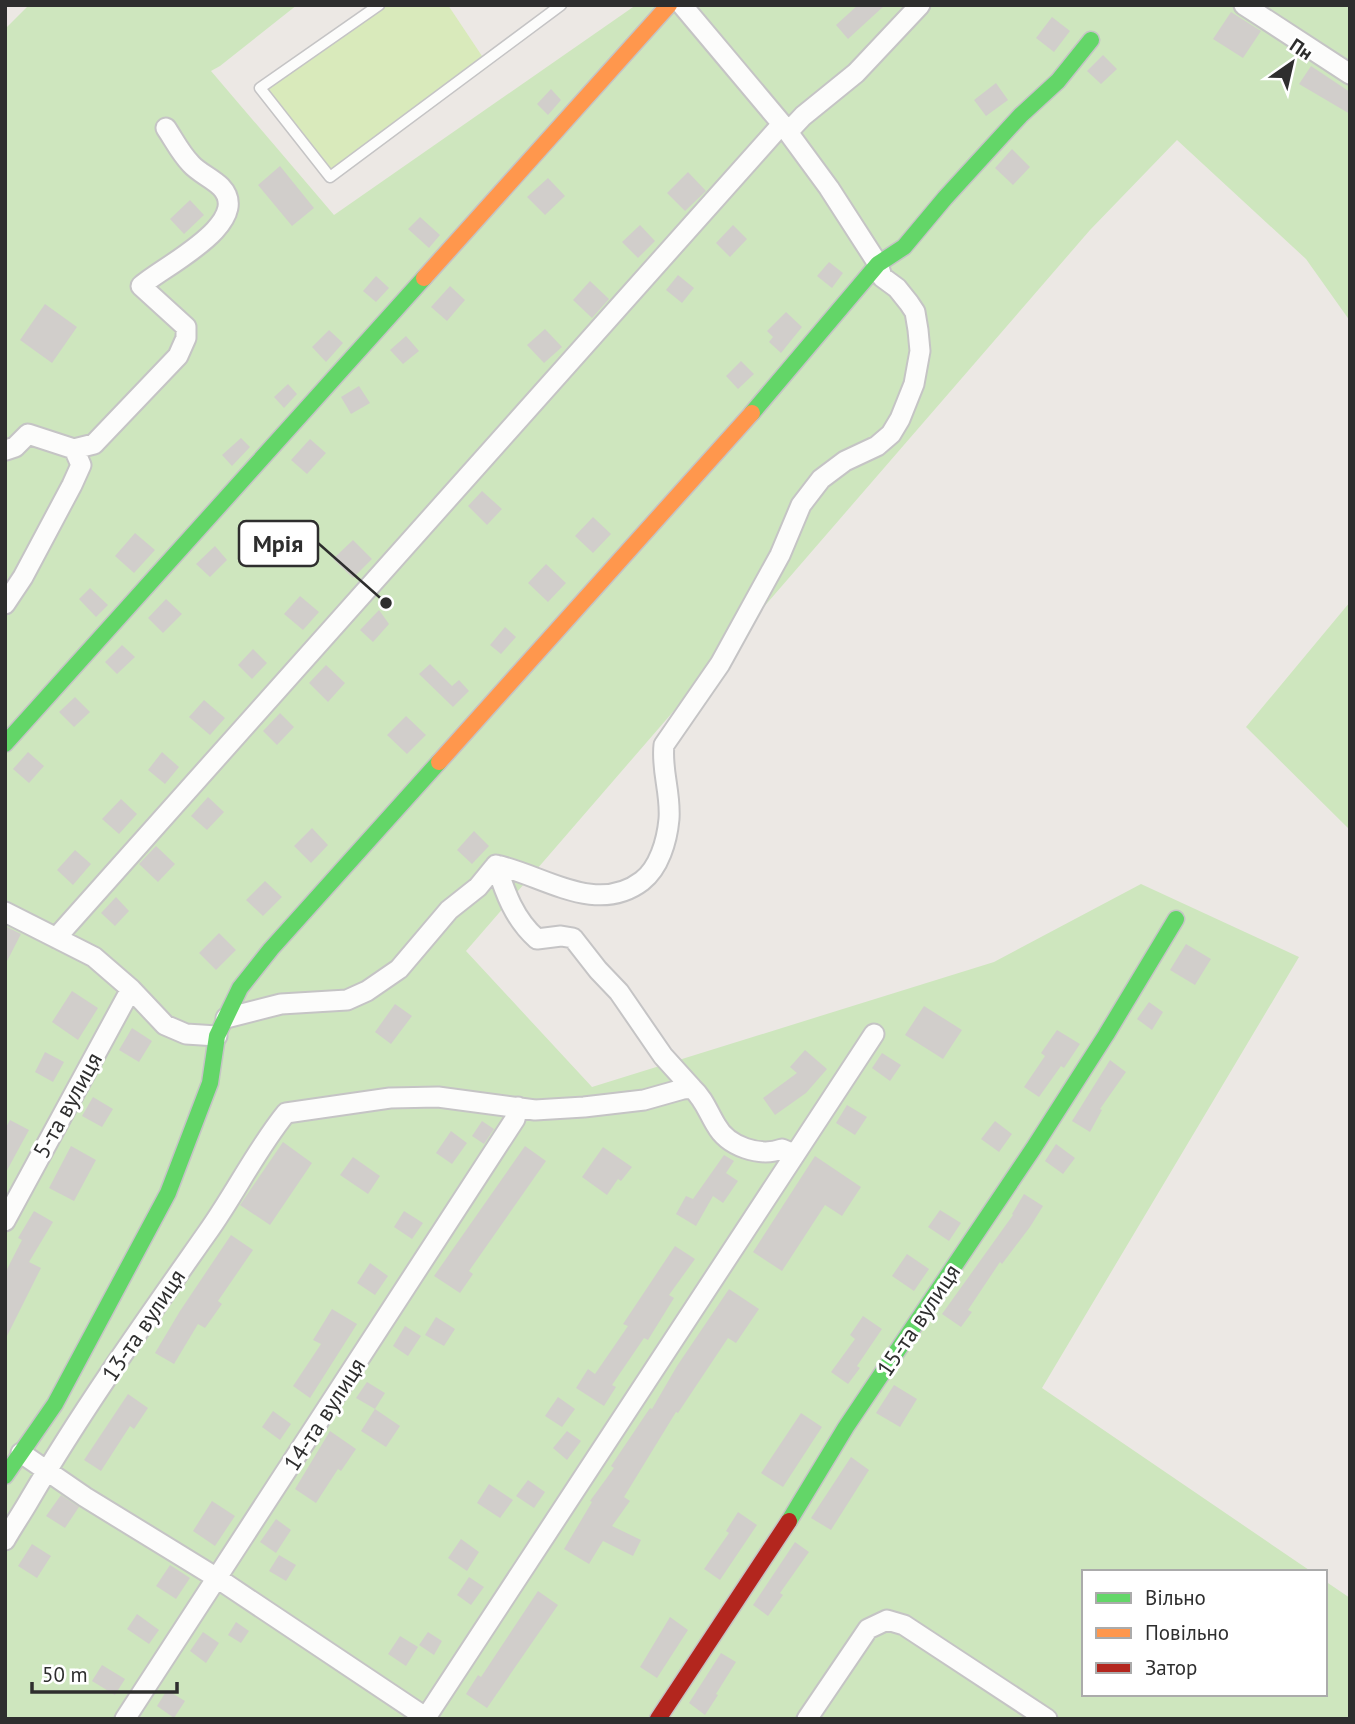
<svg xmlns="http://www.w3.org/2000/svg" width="1355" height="1724" viewBox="0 0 1355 1724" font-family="'PT Sans',sans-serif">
  <rect width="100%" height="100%" fill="#ece8e4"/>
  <path fill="#cee6be" d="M29 5H297L220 66 211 71 334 215 636 5H1350V321L1306 259 1177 140 1090 230 466 951 592 1087 994 962 1141 884 1299 957 1042 1388 1312 1572H1084V1694H1325V1581L1350 1598V1719H5V29Z
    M1350 602V830L1246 727Z"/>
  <path fill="#d9eabb" d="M379 5H448L486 62 330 177 260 88Z"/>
  <path fill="#d1cecb" d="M858 5H885L848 39 836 25Z
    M1231 12 1261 31 1243 58 1213 39Z
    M1052 17 1070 31 1054 52 1036 38Z
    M1103 55 1117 69 1101 84 1087 71Z
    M1311 66 1350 92V114L1299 84Z
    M996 83 1008 100 986 116 974 100Z
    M551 89 561 100 548 115 537 104Z
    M1012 149 1030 167 1013 185 995 168Z
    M280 166 314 208 292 226 258 185Z
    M688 172 706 191 685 211 667 193Z
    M548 178 565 196 545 215 527 197Z
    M190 200 204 215 184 234 170 219Z
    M420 217 440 235 429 248 408 229Z
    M640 225 655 241 638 258 622 242Z
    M733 225 747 239 730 257 716 243Z
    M829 262 843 273 832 288 817 276Z
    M678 275 694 288 682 303 666 290Z
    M376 276 389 288 376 302 363 291Z
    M590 281 609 299 592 318 573 300Z
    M450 286 465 300 447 321 431 307Z
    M45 304 77 327 52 363 20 340Z
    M786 312 802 327 781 353 769 342 773 337 767 331Z
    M545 329 562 347 544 363 527 345Z
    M329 330 343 343 326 362 312 347Z
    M406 336 419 351 403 364 390 350Z
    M741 361 754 374 738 389 726 376Z
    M288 384 297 394 284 408 274 397Z
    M359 386 370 403 351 414 341 397Z
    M241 438 250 447 232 466 222 455Z
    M310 439 326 453 307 474 291 460Z
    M482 491 502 509 487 525 468 506Z
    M593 517 611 534 593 553 575 536Z
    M135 533 155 550 134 573 115 556Z
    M353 540 372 559 353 578 333 559Z
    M215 546 227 560 210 577 196 564Z
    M546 564 566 583 548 602 528 583Z
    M90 588 108 605 96 617 79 599Z
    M300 596 319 612 303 630 284 614Z
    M166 599 182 614 163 633 148 618Z
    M379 610 389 624 373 642 360 630Z
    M505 627 516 637 501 654 490 645Z
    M122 645 135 657 117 674 105 662Z
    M253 649 267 663 252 679 238 665Z
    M430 664 452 686 459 680 469 691 453 707 419 674Z
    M326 665 345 683 328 702 309 683Z
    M75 697 90 712 74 727 59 712Z
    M204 700 225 718 210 735 189 717Z
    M280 713 294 727 277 745 263 731Z
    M406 716 426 735 407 754 387 735Z
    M28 752 44 766 29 783 13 769Z
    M162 752 179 767 165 784 148 770Z
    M208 797 224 812 207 830 191 816Z
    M121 799 137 814 119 834 102 819Z
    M312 828 328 845 311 863 294 846Z
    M474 831 489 846 472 864 457 850Z
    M156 846 175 864 158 882 139 864Z
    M75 850 91 864 73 885 57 870Z
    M265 881 282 897 263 916 246 900Z
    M116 897 129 911 115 926 101 913Z
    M5 926 21 934 5 965Z
    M219 933 236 950 216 970 199 953Z
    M1186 944 1211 959 1195 985 1170 970Z
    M72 991 98 1008 78 1040 52 1022Z
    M1149 1002 1163 1012 1152 1030 1137 1019Z
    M395 1004 412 1016 391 1044 375 1032Z
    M924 1006 962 1030 943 1059 905 1035Z
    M132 1028 152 1041 139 1062 119 1050Z
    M1057 1030 1080 1044 1064 1068 1061 1066 1039 1097 1024 1087 1045 1056 1041 1053Z
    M805 1050 827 1069 806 1093 775 1115 763 1098 797 1073 790 1067Z
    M45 1052 64 1062 53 1082 35 1072Z
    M882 1053 901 1065 890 1081 872 1068Z
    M1110 1060 1126 1072 1100 1109 1102 1110 1090 1132 1072 1121Z
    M93 1097 113 1109 102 1127 82 1116Z
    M847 1105 867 1117 855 1135 836 1123Z
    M10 1120 29 1130 5 1174V1129Z
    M482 1121 494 1129 484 1144 472 1136Z
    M995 1121 1012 1134 999 1152 981 1139Z
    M451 1131 467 1143 452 1164 436 1153Z
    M283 1142 312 1163 270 1225 240 1205Z
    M1056 1144 1075 1158 1063 1174 1045 1161Z
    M71 1146 96 1160 74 1201 49 1188Z
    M525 1146 546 1161 469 1271 473 1274 460 1293 434 1276Z
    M603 1147 632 1167 621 1181 618 1179 607 1195 582 1177Z
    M724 1155 734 1161 726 1173 738 1181 723 1203 713 1196 696 1226 676 1214 686 1196 693 1199Z
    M815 1156 861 1187 842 1216 825 1205 782 1271 753 1252Z
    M353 1157 380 1176 368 1194 340 1175Z
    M1024 1194 1043 1206 1030 1227 1002 1264 1000 1262 968 1310 972 1312 961 1327 942 1314 1013 1215 1012 1214Z
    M940 1210 961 1223 949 1241 928 1227Z
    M34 1211 53 1222 29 1262 41 1268 5 1340V1273L22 1240 18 1238Z
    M404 1211 423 1223 412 1239 394 1227Z
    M231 1235 253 1250 218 1301 222 1304 205 1328 198 1324 174 1364 155 1353 180 1311Z
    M675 1246 695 1259 669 1295 674 1298 648 1340 644 1338 612 1385 616 1387 604 1406 576 1388 588 1369 595 1374 628 1326 623 1324Z
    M907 1254 929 1269 914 1291 892 1276Z
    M370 1263 388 1276 375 1295 357 1283Z
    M729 1289 759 1309 736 1343 728 1338 678 1413 676 1412 624 1497 630 1501 612 1526 641 1540 633 1556 603 1541 589 1564 564 1549 592 1502 590 1501 614 1468 611 1466 650 1408 652 1409 677 1366Z
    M332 1309 357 1324 310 1398 293 1386 321 1344 313 1340Z
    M863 1316 882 1329 857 1366 860 1368 848 1384 831 1372 855 1339 850 1335Z
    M436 1317 455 1329 444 1346 425 1335Z
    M405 1326 421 1336 408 1356 393 1346Z
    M367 1382 385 1393 375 1409 356 1398Z
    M894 1385 917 1399 900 1427 876 1413Z
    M128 1394 148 1408 134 1429 130 1426 101 1471 84 1460Z
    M558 1397 575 1409 562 1427 545 1416Z
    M375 1409 400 1426 386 1447 361 1431Z
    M273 1411 291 1424 280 1440 262 1427Z
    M801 1413 822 1427 783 1487 761 1473Z
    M330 1431 356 1449 341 1471 338 1469 316 1503 295 1489Z
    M567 1431 581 1441 567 1460 553 1448Z
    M851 1457 869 1470 831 1530 811 1518Z
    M528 1480 545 1492 534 1508 516 1496Z
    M489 1484 513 1500 500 1518 477 1503Z
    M61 1495 79 1507 65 1528 46 1516Z
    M212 1501 235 1516 215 1546 193 1531Z
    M738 1512 757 1525 720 1580 704 1569 729 1533 726 1531Z
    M276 1519 291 1530 276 1553 260 1542Z
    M461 1539 479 1552 467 1571 448 1558Z
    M795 1542 809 1552 780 1593 783 1595 768 1616 753 1605Z
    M32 1544 51 1556 37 1578 18 1566Z
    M279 1555 296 1565 286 1581 269 1571Z
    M170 1565 190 1578 176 1599 156 1586Z
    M469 1577 484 1587 471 1605 457 1595Z
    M538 1591 558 1605 487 1708 466 1694 478 1675 481 1677Z
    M137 1614 159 1630 149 1644 127 1629Z
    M670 1617 688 1630 657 1678 640 1667Z
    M236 1622 249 1631 241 1643 228 1635Z
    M203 1632 219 1643 206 1663 190 1651Z
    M428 1632 442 1641 434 1655 419 1645Z
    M400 1636 418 1647 406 1666 388 1654Z
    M721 1653 736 1662 716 1694 718 1695 705 1715 689 1703Z
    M102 1665 125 1679 115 1695 92 1681Z
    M167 1690 185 1701 174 1718 157 1706Z"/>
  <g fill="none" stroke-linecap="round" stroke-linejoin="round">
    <g stroke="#c5c4c5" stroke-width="13">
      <path id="lane" d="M379 5 260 88 330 177 561 5"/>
    </g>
    <g stroke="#c5c4c5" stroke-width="23">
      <path id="street" d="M1244 5 1350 74
        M788 132 803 116 856 73 920 5
        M6 450 15 447 28 434 74 449 94 444 178 356 186 338V327L141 286C160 268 255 223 221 187 212 178 199 173 191 164 181 154 174 140 166 128
        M5 604 23 577 72 485 81 465 74 449
        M496 865C543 875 596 916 642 881 659 868 667 841 669 819 671 793 661 770 664 745L720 664 780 555 801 505 821 479 845 461 877 446 891 434 900 419 914 384 920 351 918 330 915 312 909 303 897 288 882 277 878 264 829 188 782 124 682 5
        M5 912 94 957 131 989 165 1025 186 1034 217 1036
        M56 938 782 124
        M226 1018 281 1004 347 1000 367 991 399 969 449 910 478 887 496 865C505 892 514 919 537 939L561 936 573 938 598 970 619 992 663 1056 692 1088
        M5 1221 131 989
        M21 1453 85 1497 217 1578 428 1719
        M5 1540C13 1526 22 1513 30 1499 84 1407 146 1320 207 1233 235 1194 256 1150 286 1113L390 1098 438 1097 535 1110 584 1107 644 1100 683 1089 692 1088C704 1099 708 1112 716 1125 728 1147 760 1157 782 1149L794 1154
        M125 1719 515 1119 518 1107
        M425 1719 874 1034
        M807 1719 868 1629 887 1620 904 1625 1047 1719"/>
    </g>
    <g stroke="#c5c4c5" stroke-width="19">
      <path id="fast" d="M752 413 878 264 904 247 945 198 1021 115 1058 81 1091 40
        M5 744 424 278
        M5 1476 55 1404 168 1193 210 1083 217 1036 240 988 271 949 439 762
        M789 1521 846 1427 1033 1149 1106 1035 1176 919"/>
    </g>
    <g stroke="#c5c4c5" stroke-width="19">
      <path id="slow" d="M424 278 669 5
        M439 762 752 413"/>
    </g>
    <g stroke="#c5c4c5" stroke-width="19">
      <path id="jam" d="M658 1719 789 1521"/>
    </g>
    <use href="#lane" stroke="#fcfcfb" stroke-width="10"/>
    <use href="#street" stroke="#fcfcfb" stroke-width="19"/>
    <use href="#fast" stroke="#63d668" stroke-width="16"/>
    <use href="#slow" stroke="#ff974d" stroke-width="16"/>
    <use href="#jam" stroke="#b3261e" stroke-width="16"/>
  </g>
  <g text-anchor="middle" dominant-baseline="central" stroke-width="6" stroke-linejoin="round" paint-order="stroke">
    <g font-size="23" fill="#2e2e2e" stroke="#fff">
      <text transform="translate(67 1105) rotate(-61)">5-та вулиця</text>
      <text transform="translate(918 1320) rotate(-56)">15-та вулиця</text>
      <text transform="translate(143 1325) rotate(-56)">13-та вулиця</text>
      <text transform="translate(324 1414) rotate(-57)">14-та вулиця</text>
    </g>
  </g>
  <path fill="none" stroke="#2e2e2e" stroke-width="2.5" d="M386 603L318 543"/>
  <circle fill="#2e2e2e" stroke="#fff" stroke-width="2.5" cx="386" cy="603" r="7"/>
  <rect fill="#fff" stroke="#2e2e2e" stroke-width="2.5" x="239" y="521" width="79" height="45" rx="7"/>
  <g font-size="24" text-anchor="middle" font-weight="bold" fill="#2e2e2e">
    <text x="278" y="552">Мрія</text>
  </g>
  <rect width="1355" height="1724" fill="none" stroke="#2e2e2e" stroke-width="14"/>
  <rect x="1082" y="1570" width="245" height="126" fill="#ffffff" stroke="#ababab" stroke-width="2"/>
  <rect x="1096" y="1593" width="35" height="10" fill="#63d668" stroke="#ababab" stroke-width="2"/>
  <text x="1145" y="1605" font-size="21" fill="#2e2e2e">Вільно</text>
  <rect x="1096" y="1628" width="35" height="10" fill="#ff974d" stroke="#ababab" stroke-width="2"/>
  <text x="1145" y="1640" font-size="21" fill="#2e2e2e">Повільно</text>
  <rect x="1096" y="1663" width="35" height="10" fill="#b3261e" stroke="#ababab" stroke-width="2"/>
  <text x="1145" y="1675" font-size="21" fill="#2e2e2e">Затор</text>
  <g transform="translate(1292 63) rotate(34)" stroke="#ffffff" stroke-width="5" paint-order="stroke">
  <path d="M0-5L12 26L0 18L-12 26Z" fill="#2e2e2e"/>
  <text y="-10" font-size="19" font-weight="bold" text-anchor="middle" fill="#2e2e2e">Пн</text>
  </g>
  <path d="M32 1682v10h145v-10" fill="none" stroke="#2e2e2e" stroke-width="3.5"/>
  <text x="42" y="1682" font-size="21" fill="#2e2e2e" stroke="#ffffff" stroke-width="5" paint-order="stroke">50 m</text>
</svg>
